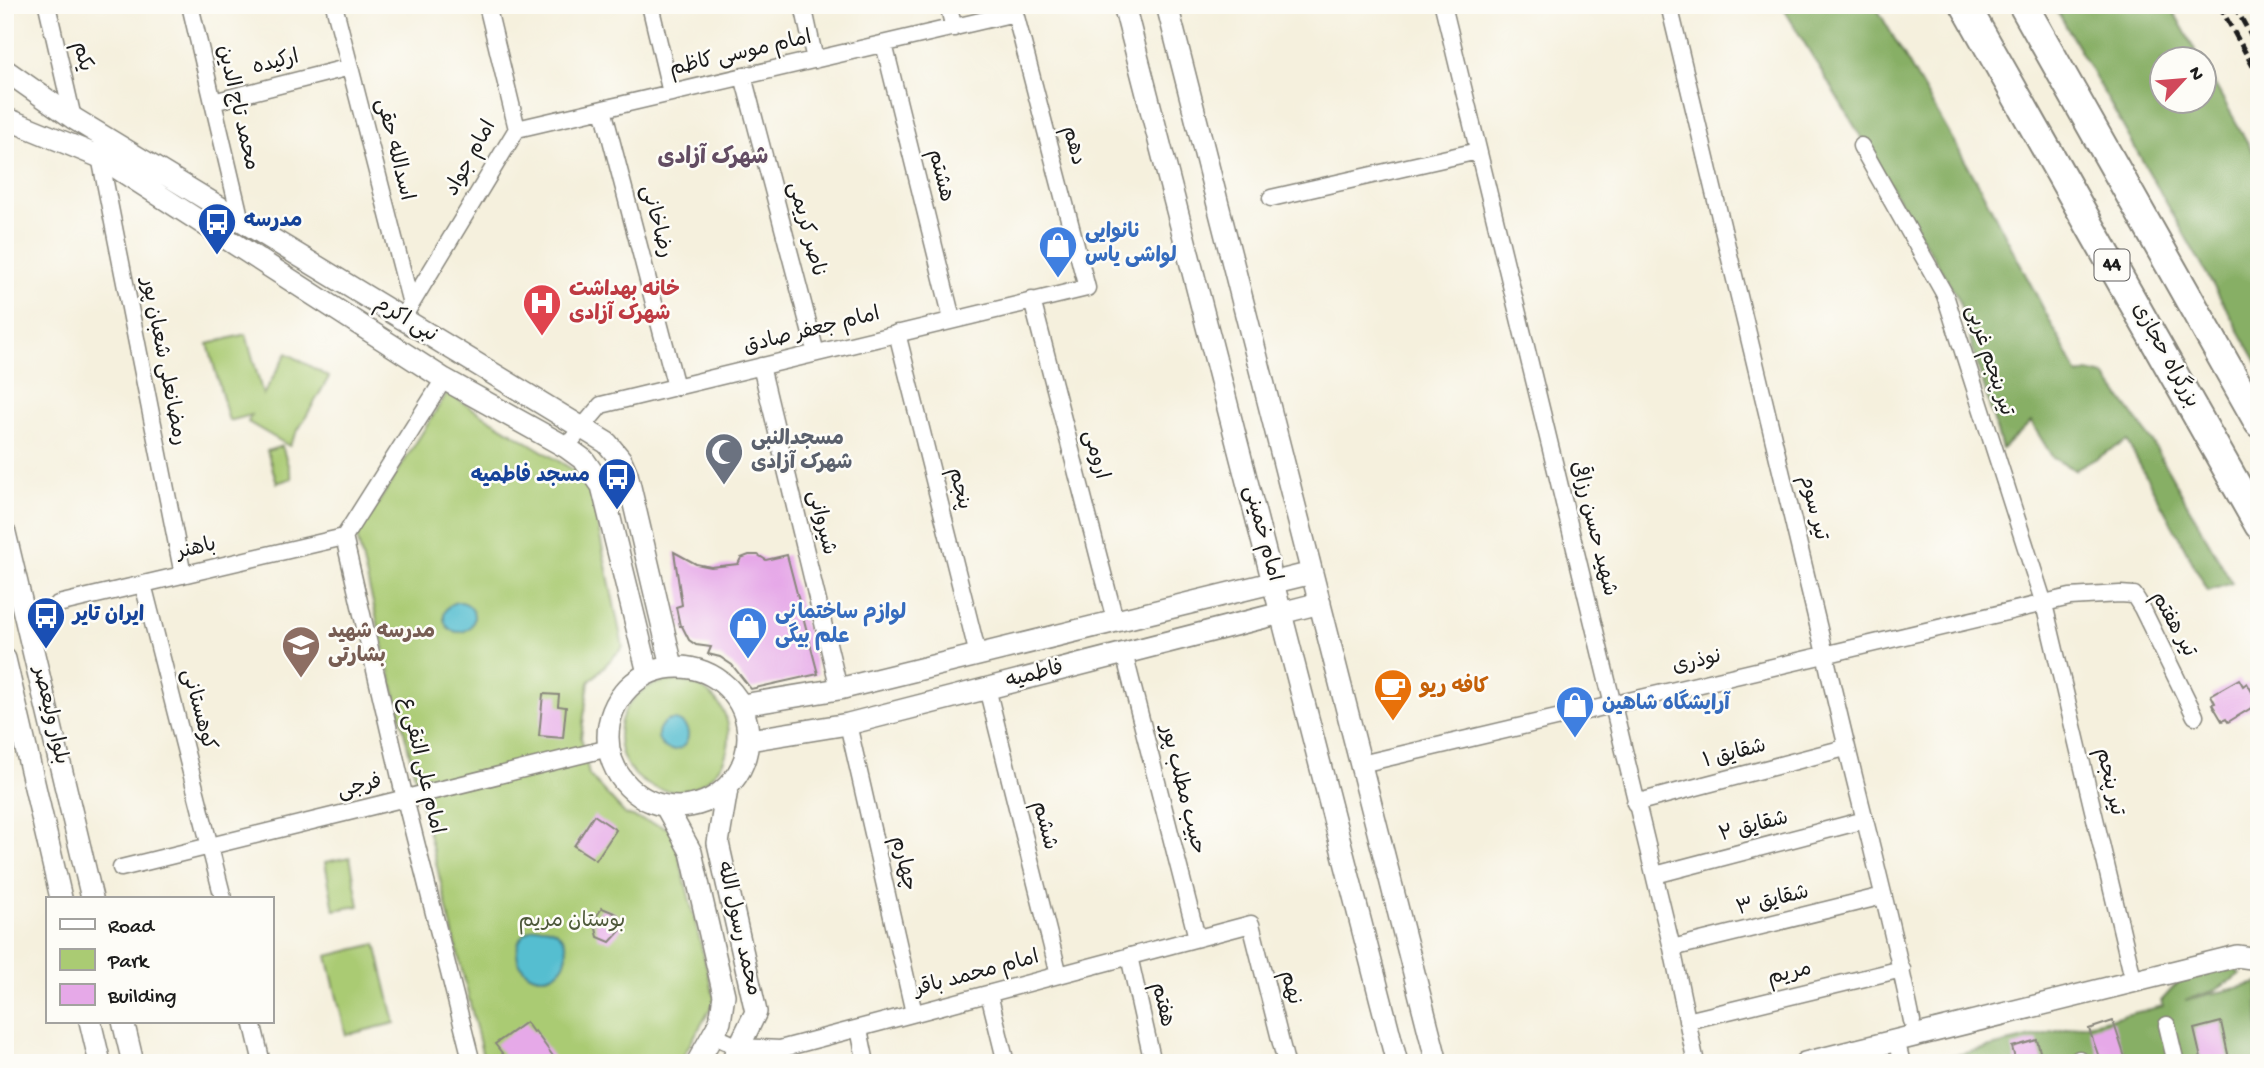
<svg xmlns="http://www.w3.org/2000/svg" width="2264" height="1068" viewBox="0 0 2264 1068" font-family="'Gochi Hand','Playpen Sans Arabic',sans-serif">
  <rect width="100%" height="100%" fill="#fdfcf7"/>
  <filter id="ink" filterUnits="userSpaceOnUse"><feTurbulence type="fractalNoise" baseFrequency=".0143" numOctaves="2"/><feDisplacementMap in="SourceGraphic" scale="14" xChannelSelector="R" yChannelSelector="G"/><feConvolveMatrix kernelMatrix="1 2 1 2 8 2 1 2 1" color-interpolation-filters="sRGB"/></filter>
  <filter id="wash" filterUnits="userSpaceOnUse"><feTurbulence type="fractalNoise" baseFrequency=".00686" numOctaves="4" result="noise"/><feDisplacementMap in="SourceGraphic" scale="28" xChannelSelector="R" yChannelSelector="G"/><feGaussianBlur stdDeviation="1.57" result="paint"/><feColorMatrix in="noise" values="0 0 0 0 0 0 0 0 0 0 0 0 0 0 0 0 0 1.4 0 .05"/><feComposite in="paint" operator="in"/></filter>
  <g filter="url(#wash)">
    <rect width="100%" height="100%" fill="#f5f0dd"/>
    <path fill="#aacb73" stroke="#637448" stroke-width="2" d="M246 334 263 395 287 353 329 377 289 446 248 422 251 415 229 421 208 344Z
      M447 393 588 479 623 647 589 682 581 737 589 775 626 815 672 829 715 1001 679 1063H487L484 1061 357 537Z
      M282 446 292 478 277 483 267 451Z
      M619 736a55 55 0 1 1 110 0a55 55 0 1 1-110 0Z
      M350 857 359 906 334 910 325 862Z
      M376 944 395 1023 346 1035 327 956Z"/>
    <path fill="#87af65" stroke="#526640" stroke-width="2" d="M1788 5H1875L1979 185 2078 375 2088 372 2105 376 2150 438 2232 583 2208 591 2127 441 2075 470 2053 458 2031 422 2002 449 1958 298 1784 9Z
      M2054 5H2170L2200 59 2162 60V102H2204L2205 67 2259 163V366Z
      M2228 966 2241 974 2216 990 2185 1000 2258 983 2259 1063H1923L2163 1006 2161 1001 2184 976Z"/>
    <path fill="#54bed0" stroke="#386d76" stroke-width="2" d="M444 617a15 15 0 1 1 30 0a15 15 0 1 1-30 0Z
      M658 735a15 15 0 1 1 30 0a15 15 0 1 1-30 0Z
      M517 952a25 25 0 1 1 50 0a25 25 0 1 1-50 0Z"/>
    <g id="blocks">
      <path fill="#e6a9e8" d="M674 552 696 564 711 567 738 564 741 558 749 555H758L766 560 787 555 818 674 751 689 732 665 720 657 708 654 711 647 696 645 689 640 682 626H680L676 607 682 605Z
        M2239 679 2243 686 2247 683 2256 699 2254 701 2256 705 2228 722 2226 719 2222 721 2212 704 2215 703 2211 695Z
        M543 694 559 695 558 706 566 707 563 738 539 736Z
        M594 815 616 830 596 860 574 846Z
        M602 908 617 914 622 929 610 942 598 937 594 920Z
        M2113 1021 2127 1063H2101L2089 1029Z
        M526 1022 533 1032 535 1031 558 1063H510L495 1044Z
        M2221 1022 2230 1063H2202L2194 1029Z
        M2037 1040 2043 1063H2016L2012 1047Z"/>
    </g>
  </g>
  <g filter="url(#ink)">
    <use href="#blocks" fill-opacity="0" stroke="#88867c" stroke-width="2"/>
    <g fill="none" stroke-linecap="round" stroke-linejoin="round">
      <g stroke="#88867c" stroke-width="19">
        <path id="street" d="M47 5 73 118
          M190 5 241 221
          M334 5 411 304
          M650 5 671 93
          M803 5 815 60
          M948 5 954 28
          M1443 5 1672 948 1696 1063
          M1669 5 1825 654C1852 777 1887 898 1912 1021
          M884 44 952 319
          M743 76 816 353
          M213 102 350 67
          M603 109 676 387
          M517 129 1015 13 1087 288 601 405 566 447
          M1861 146 1945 295 2044 604 2131 970
          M100 157 183 575
          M1271 198 1478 151
          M1032 300 1115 620
          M402 319 517 129 487 5
          M897 333 978 655
          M761 366 839 689
          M444 379 344 537 405 799 472 1063
          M143 584 223 898
          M58 604 344 537
          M1124 653 1197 938
          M987 688 1059 975
          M848 724 914 1013
          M1361 764 2070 597 2120 594 2134 595 2142 608 2195 716
          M1635 803 1845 748
          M121 868 609 748
          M1655 875 1865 820
          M1672 948 1883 896
          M1129 956 1153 1063
          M989 994 1006 1063
          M252 1021 262 1063
          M1687 1021 1902 969
          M2167 1025 2176 1063
          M859 1029 866 1063
          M714 1036 739 1047 780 1049 1251 924 1286 1063
          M1896 1040 1902 1063
          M2079 1059 2080 1063"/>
      </g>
      <g stroke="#88867c" stroke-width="24">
        <path id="secondary" d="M1124 5 1397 1063
          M1167 5 1437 1063
          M5 70 73 118 607 443 621 460 627 474 672 666
          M5 118 100 157 444 379 566 447 584 460 602 486 648 673
          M5 533 92 898
          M5 659 61 898
          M608 737a70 70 0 1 1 140 0a70 70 0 1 1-140 0Z
          M742 705 839 689 1312 573
          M749 740 848 724 1320 603
          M727 789 718 843 756 1012 731 1063
          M666 807 691 852 724 995 720 1022 697 1063
          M90 1021 100 1063
          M123 1021 133 1063
          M1805 1063 2237 956 2259 959"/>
      </g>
      <g stroke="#88867c" stroke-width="32">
        <path id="highway" d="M1965 5 2259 525
          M2023 5 2259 423"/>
      </g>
      <use href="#street" stroke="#fff" stroke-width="16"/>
      <use href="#secondary" stroke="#fff" stroke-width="21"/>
      <use href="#highway" stroke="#fff" stroke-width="28"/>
      <path stroke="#1c1c1c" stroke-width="5" stroke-dasharray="10 5" stroke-linecap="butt" d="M2219 5 2259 77
        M2234 5 2259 50"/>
    </g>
  </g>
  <defs>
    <g id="bus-pin" transform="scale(2.0125)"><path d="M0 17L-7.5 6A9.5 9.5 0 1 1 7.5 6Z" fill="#1a4fb4" stroke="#fdfcf7"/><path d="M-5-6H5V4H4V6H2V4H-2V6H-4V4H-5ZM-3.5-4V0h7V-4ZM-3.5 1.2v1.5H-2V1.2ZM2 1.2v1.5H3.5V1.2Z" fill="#fff"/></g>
    <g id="shop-pin" transform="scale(2.0125)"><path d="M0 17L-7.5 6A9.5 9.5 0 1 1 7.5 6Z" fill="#3f7fe0" stroke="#fdfcf7"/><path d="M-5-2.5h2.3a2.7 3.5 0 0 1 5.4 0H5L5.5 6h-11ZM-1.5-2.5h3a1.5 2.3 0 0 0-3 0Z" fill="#fff"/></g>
    <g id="hospital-pin" transform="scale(2.0125)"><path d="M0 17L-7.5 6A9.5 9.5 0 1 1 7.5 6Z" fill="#e0444e" stroke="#fdfcf7"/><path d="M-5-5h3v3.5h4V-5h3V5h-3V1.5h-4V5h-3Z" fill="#fff"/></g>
    <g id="mosque-pin" transform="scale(2.0125)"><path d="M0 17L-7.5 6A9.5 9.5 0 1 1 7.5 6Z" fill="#6b7280" stroke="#fdfcf7"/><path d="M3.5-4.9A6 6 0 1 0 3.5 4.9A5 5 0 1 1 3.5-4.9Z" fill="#fff"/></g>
    <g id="school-pin" transform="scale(2.0125)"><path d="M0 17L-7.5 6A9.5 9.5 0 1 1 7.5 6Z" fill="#8d6e63" stroke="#fdfcf7"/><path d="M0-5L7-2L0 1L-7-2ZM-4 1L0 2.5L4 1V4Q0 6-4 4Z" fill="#fff"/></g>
    <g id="cafe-pin" transform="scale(2.0125)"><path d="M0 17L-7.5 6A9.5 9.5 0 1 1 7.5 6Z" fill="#e8710a" stroke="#fdfcf7"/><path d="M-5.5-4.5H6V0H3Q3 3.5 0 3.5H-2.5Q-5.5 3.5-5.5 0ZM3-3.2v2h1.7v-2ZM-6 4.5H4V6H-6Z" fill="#fff"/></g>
  </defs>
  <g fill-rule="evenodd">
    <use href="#bus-pin" x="217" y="222"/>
    <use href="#shop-pin" x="1058" y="245"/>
    <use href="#hospital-pin" x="542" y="303"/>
    <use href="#mosque-pin" x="724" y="452"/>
    <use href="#bus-pin" x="617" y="477"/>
    <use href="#bus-pin" x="46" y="616"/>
    <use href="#shop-pin" x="748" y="626"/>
    <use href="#school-pin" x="301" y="645"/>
    <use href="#cafe-pin" x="1393" y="688"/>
    <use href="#shop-pin" x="1575" y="705"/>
  </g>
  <g text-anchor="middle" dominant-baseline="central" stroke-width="5" stroke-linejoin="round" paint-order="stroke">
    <rect fill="#fdfcf7" stroke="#605f5e" stroke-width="2" x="2094.5" y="249.5" width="35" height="31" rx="5"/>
    <g font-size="19" font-weight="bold" fill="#1c1c1c">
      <text x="2112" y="265">44</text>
    </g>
    <g font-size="21" fill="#1c1c1c" stroke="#fdfcf7">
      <text transform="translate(741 55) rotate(-13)">امام موسی کاظم</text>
      <text transform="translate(81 57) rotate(77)">یکم</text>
      <text transform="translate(276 64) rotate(-14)">ارکیده</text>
      <text transform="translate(236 108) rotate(77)">محمد تاج الدین</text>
      <text transform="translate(1072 146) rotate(75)">دهم</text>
      <text transform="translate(393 150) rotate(76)">اسدالله حقی</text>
      <text transform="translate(472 159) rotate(-61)">امام جواد</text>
      <text transform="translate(939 176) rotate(76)">هشتم</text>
      <text transform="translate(655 222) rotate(75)">رضاخانی</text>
      <text transform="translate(805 230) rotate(75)">ناصر کریمی</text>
      <text transform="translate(405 321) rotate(31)">نبی اکرم</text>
      <text transform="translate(812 332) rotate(-14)">امام جعفر صادق</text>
      <text transform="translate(2164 356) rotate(61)">بزرگراه حجازی</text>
      <text transform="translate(1988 361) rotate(72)">تیر پنجم غربی</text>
      <text transform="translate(162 362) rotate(79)">رمضانعلی شعبان پور</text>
      <text transform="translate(1094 455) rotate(75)">ارومی</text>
      <text transform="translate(958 489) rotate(76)">پنجم</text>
      <text transform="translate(1812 508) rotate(76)">تیر سوم</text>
      <text transform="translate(820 523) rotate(76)">شیروانی</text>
      <text transform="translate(1592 529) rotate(76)">شهید حسن رزاقی</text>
      <text transform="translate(1261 534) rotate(75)">امام خمینی</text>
      <text transform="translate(197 550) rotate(-13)">باهنر</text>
      <text transform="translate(2172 625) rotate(61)">تیر هفتم</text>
      <text transform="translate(1697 663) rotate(-13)">نوذری</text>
      <text transform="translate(1035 676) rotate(-14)">فاطمیه</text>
      <text transform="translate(197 710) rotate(75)">کوهستانی</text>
      <text transform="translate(49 716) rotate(77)">بلوار ولیعصر</text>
      <text transform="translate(1735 755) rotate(-15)">شقایق ۱</text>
      <text transform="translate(420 766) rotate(77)">امام علی النقی ع</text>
      <text transform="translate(2108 782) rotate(77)">تیر پنجم</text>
      <text transform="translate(360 788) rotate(-14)">فرجی</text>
      <text transform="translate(1181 790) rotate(76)">حبیب مطلب پور</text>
      <text transform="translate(1043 826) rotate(76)">ششم</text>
      <text transform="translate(1754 828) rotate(-15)">شقایق ۲</text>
      <text transform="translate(902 864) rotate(77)">چهارم</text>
      <text transform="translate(1773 902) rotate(-14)">شقایق ۳</text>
      <text transform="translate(737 929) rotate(77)">محمد رسول الله</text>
      <text transform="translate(977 975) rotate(-15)">امام محمد باقر</text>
      <text transform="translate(1790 975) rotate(-14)">مریم</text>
      <text transform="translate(1289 988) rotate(76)">نهم</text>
      <text transform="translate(1161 1005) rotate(77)">هفتم</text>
    </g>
    <g font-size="21" font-weight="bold" fill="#164399" stroke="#fdfcf7" text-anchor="start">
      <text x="244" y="222">مدرسه</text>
      <text x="590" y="477" text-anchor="end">مسجد فاطمیه</text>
      <text x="73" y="616">ایران تایر</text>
    </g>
    <g font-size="21" font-weight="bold" fill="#366cbe" stroke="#fdfcf7" text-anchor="start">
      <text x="1085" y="233">نانوایی<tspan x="1085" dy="24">لواشی یاس</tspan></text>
      <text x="775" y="614">لوازم ساختمانی<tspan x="775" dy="24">علم بیگی</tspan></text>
      <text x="1602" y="705">آرایشگاه شاهین</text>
    </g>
    <g font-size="21" font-weight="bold" fill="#be3a42" stroke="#fdfcf7" text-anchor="start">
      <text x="569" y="291">خانه بهداشت<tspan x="569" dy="24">شهرک آزادی</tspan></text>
    </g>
    <g font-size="21" font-weight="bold" fill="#5b616d" stroke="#fdfcf7" text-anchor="start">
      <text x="751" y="440">مسجدالنبی<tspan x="751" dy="24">شهرک آزادی</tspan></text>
    </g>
    <g font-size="21" font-weight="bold" fill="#785e54" stroke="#fdfcf7" text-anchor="start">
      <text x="328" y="633">مدرسه شهید<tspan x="328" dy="24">بشارتی</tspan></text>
    </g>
    <g font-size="21" font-weight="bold" fill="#c56008" stroke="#fdfcf7" text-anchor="start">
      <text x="1420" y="688">کافه ریو</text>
    </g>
    <g font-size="21" fill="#4e593a" stroke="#fdfcf7">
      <text x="572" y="922">بوستان مریم</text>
    </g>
    <g font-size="23" font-weight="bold" fill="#634d63" stroke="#fdfcf7">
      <text x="713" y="158">شهرک آزادی</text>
    </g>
  </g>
  <rect width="2264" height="1068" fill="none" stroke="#fdfcf7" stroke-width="28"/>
  <rect x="46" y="897" width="228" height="126" fill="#fdfcf7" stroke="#a3a29f" stroke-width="2"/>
  <rect x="60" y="919" width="35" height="10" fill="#ffffff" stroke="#a3a29f" stroke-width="2"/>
  <text x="108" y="932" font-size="21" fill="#1c1c1c">Road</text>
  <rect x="60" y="949" width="35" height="21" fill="#aacb73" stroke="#a3a29f" stroke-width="2"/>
  <text x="108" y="967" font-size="21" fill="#1c1c1c">Park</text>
  <rect x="60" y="984" width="35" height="21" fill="#e6a9e8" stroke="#a3a29f" stroke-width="2"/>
  <text x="108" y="1002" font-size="21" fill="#1c1c1c">Building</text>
  <g transform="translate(2183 80) rotate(64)"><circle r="33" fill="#fdfcf7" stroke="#a3a29f" stroke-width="2"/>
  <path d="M0-5L12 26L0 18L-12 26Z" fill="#d1495b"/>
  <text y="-10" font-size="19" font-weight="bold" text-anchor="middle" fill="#1c1c1c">N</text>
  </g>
</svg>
